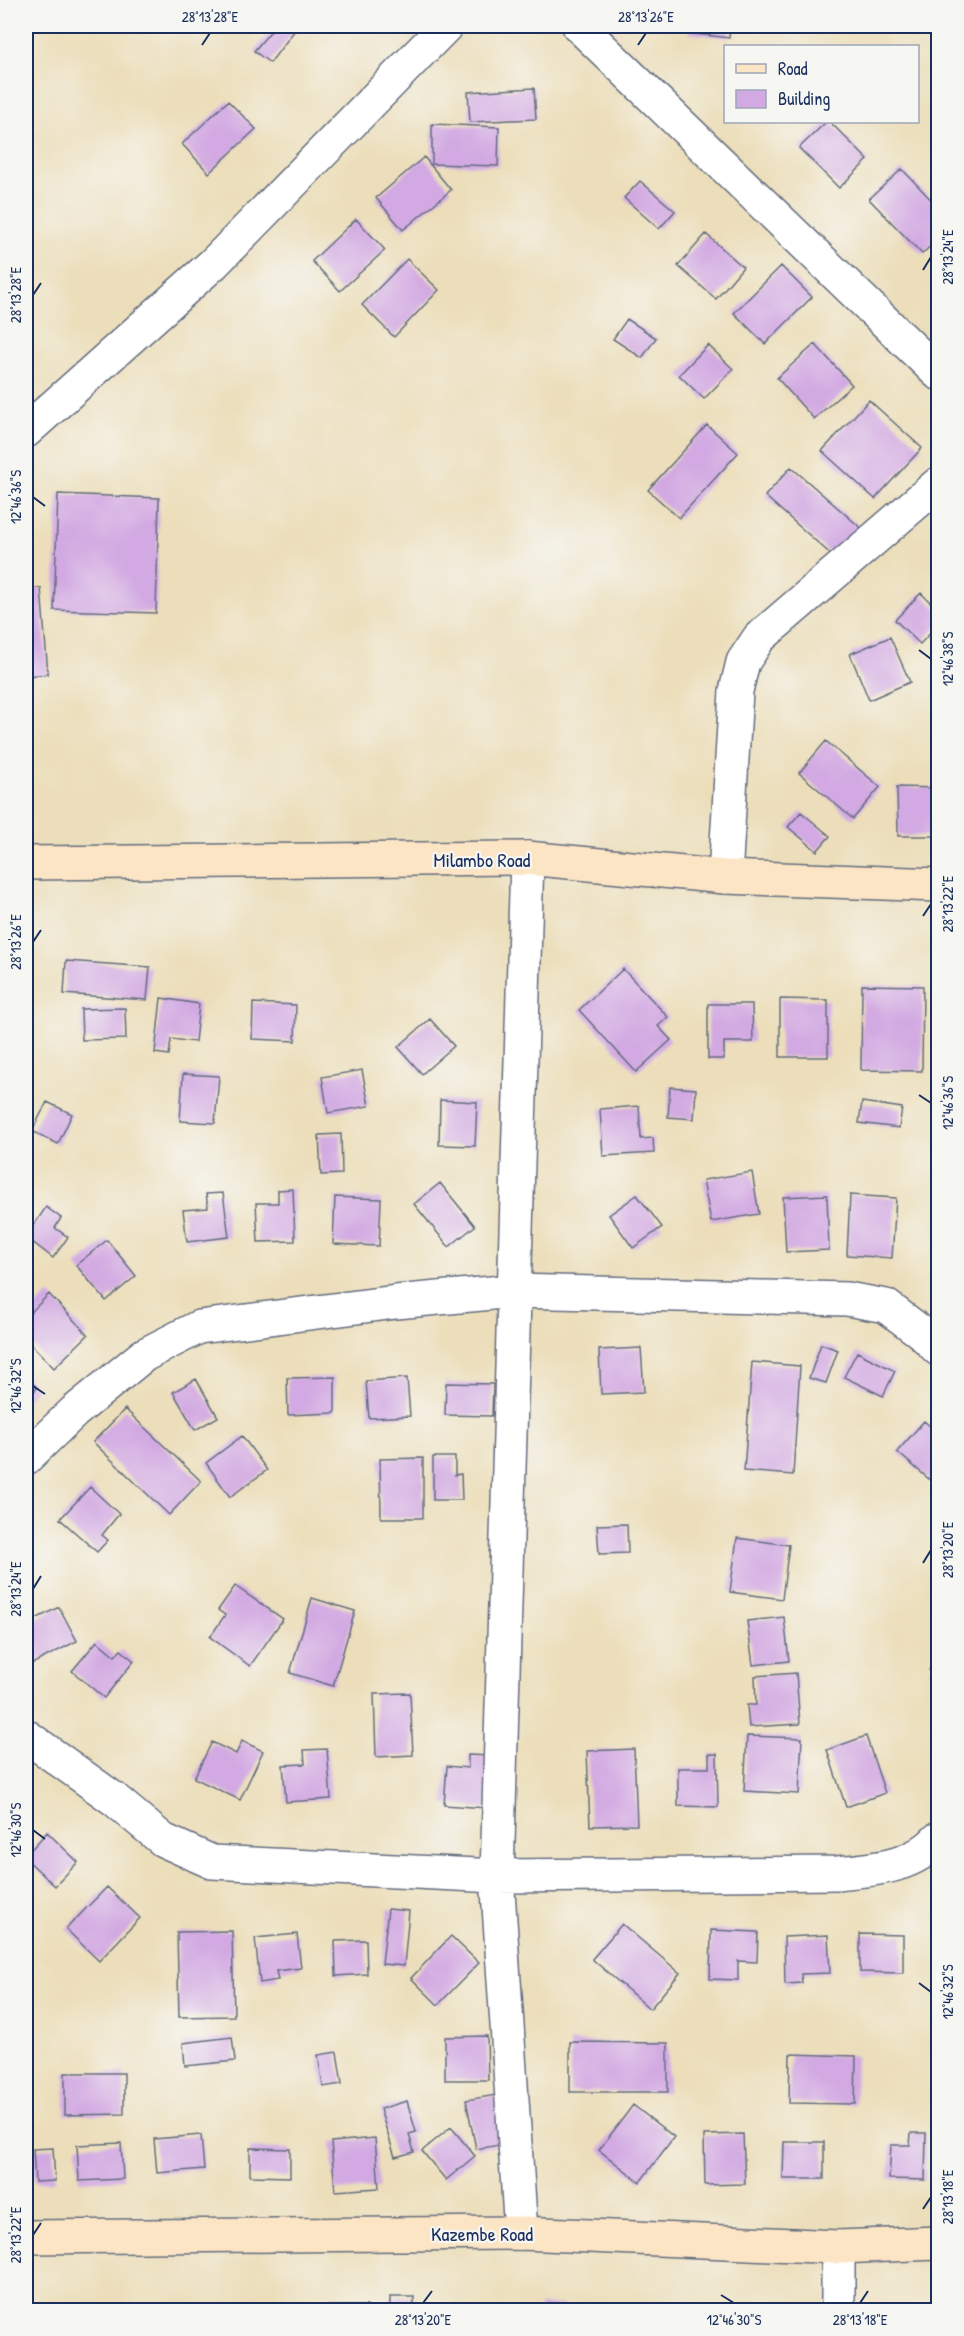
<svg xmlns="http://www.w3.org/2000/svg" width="964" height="2336" viewBox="0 0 964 2336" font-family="'Patrick Hand',sans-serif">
  <rect width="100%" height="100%" fill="#f6f6f2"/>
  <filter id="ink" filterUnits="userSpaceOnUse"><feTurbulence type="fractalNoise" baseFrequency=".0167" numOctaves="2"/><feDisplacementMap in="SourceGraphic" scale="12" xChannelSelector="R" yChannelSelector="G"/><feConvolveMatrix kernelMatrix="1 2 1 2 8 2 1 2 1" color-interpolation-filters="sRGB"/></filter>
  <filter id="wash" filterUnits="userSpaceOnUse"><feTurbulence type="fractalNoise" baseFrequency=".008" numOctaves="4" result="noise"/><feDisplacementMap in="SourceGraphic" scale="24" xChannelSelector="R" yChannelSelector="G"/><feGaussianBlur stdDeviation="1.35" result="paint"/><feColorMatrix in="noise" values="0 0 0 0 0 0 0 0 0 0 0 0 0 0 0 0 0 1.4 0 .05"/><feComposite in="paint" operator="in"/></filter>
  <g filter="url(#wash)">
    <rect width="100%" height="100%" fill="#ecdeba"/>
    <g id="blocks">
      <path fill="#d2a9e2" d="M275 26H289L295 30 270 63 254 51Z
        M690 26H730L729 38 689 33Z
        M534 88 536 119 470 122 468 92Z
        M228 101 256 129 209 173 182 144Z
        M826 122H830L868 160 839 188 799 148Z
        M432 124 499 127 498 166 432 164Z
        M424 157 451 190 403 230 376 198Z
        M902 169 938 207V239L922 254 869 199Z
        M640 181 675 211 659 229 624 198Z
        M356 219 385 250 340 291 312 261Z
        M706 234 743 267 716 299 678 266Z
        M407 259 439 290 394 337 362 305Z
        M781 266 812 297 765 344 734 313Z
        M627 319 656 338 642 358 613 339Z
        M815 344 852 385 814 419 777 378Z
        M708 345 733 369 704 399 679 375Z
        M869 400 922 448 875 499 822 451Z
        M707 425 738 453 679 518 648 490Z
        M791 467 861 528 835 558 765 496Z
        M58 494 159 498 156 613 54 610Z
        M41 588 48 674 26 676V589Z
        M921 593 938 610V625L920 644 895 620Z
        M890 637 910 682 869 700 850 654Z
        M826 741 880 787 853 819 799 773Z
        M897 787 938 788V836H898Z
        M801 812 830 836 817 851 788 827Z
        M66 961 150 967 147 1000 64 994Z
        M623 969 668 1017 658 1026 671 1040 636 1072 579 1010Z
        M862 985 923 986 922 1071 861 1070Z
        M161 998 199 1004 195 1042 171 1039 169 1055 155 1053Z
        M780 999 828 1000V1057H780Z
        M253 1003 296 1005 295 1041 252 1039Z
        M708 1004H752L753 1042H724V1059H708Z
        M125 1008 126 1039 82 1040 81 1009Z
        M430 1019 454 1046 422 1074 398 1047Z
        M362 1070 369 1106 328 1113 322 1077Z
        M183 1074 219 1076 215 1123 180 1121Z
        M670 1087 696 1089 694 1119 668 1117Z
        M440 1100 477 1102 475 1146 439 1145Z
        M47 1102 72 1114 58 1144 32 1131Z
        M862 1102 902 1108 899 1128 859 1123Z
        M639 1106 641 1139 653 1138 654 1153 603 1156 600 1109Z
        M341 1134 342 1174 321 1175 319 1135Z
        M752 1172 759 1214 711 1222 703 1180Z
        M440 1183 475 1226 449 1247 414 1204Z
        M293 1189 295 1241 258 1242 256 1203H278V1190Z
        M223 1193 229 1237 187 1242 183 1210 208 1208 206 1194Z
        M637 1195 662 1227 633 1248 609 1215Z
        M827 1195 829 1250 786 1252 783 1197Z
        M850 1195 896 1198 892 1258 847 1255Z
        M335 1197 381 1199 379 1246 333 1244Z
        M46 1207 61 1218 55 1228 68 1237 53 1258 26 1237Z
        M107 1240 136 1276 106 1301 76 1265Z
        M49 1294 88 1335 54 1368 26 1339V1317Z
        M821 1344 838 1350 826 1383 809 1378Z
        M641 1348 644 1392 601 1394 599 1350Z
        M857 1352 895 1371 883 1396 844 1377Z
        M752 1362 800 1366 793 1475 744 1471Z
        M26 1376 37 1388 26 1400Z
        M335 1377V1413L288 1415 287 1378Z
        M407 1378 410 1416 369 1418 366 1381Z
        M196 1379 218 1417 195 1430 173 1392Z
        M446 1383 493 1384 492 1416 445 1415Z
        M125 1409 201 1481 169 1515 93 1442Z
        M924 1421 938 1433V1470L930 1480 897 1452Z
        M242 1436 267 1470 230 1497 206 1463Z
        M433 1457H455V1475L461 1474 462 1500H433Z
        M423 1458V1518H381L380 1459Z
        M90 1487 119 1514 102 1535 108 1540 97 1552 60 1519Z
        M627 1524 628 1553 599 1554 597 1525Z
        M737 1538 789 1545 782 1599 730 1592Z
        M235 1586 283 1619 250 1666 210 1637 225 1615 218 1610Z
        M312 1598 355 1611 333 1686 290 1673Z
        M59 1607 77 1641 32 1664 26 1651V1624Z
        M784 1617 789 1661 753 1665 747 1621Z
        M97 1641 115 1656 121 1650 134 1661 104 1698 72 1671Z
        M938 1660V1679L929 1670Z
        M796 1673 800 1724 749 1727 747 1705H756L755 1676Z
        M410 1693 413 1755 376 1757 374 1694Z
        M747 1736 802 1738 799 1794 744 1791Z
        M866 1736 885 1793 846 1807 827 1750Z
        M242 1741 263 1751 240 1800 194 1778 212 1742 236 1754Z
        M327 1749 331 1799 286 1802 283 1765 305 1764 304 1750Z
        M634 1749 637 1825 590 1826 587 1751Z
        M709 1754H717L718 1807 678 1806V1768H709Z
        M468 1755 490 1756 487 1808 444 1805 447 1766 468 1768Z
        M47 1832 78 1862 55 1886 26 1859V1855Z
        M107 1887 140 1918 99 1961 66 1929Z
        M388 1909 409 1911 404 1966 382 1964Z
        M622 1924 680 1973 650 2009 592 1959Z
        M711 1930 758 1932 757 1962 738 1961V1980L710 1979Z
        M232 1931 234 2016 179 2017 177 1932Z
        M297 1934 301 1968 276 1971 278 1980 260 1983 255 1938Z
        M860 1934 903 1935V1973L860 1972Z
        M828 1935 830 1973 801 1974 802 1983 785 1984 784 1937Z
        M451 1936 479 1963 438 2005 411 1978Z
        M366 1940 367 1974 336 1976 335 1941Z
        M487 2036 488 2080H445V2037Z
        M232 2037 235 2061 185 2066 183 2043Z
        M570 2042 668 2043V2092H570Z
        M337 2052 342 2084 323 2087 318 2055Z
        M790 2054 856 2056 855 2104 789 2103Z
        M65 2073H124V2114L65 2115Z
        M496 2095 506 2144 476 2149 466 2100Z
        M407 2101 416 2132 409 2134 414 2152 395 2157 380 2109Z
        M633 2105 674 2137 640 2182 599 2150Z
        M451 2127 475 2156 446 2180 422 2151Z
        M911 2133H926L925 2180 889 2179 891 2145H910Z
        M743 2134 745 2184 705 2185 704 2135Z
        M201 2135 204 2169 157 2173 154 2139Z
        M375 2138 379 2188 335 2191 331 2142Z
        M784 2142H824V2179H783Z
        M121 2143 123 2179 79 2181 77 2145Z
        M53 2148 55 2181 35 2182 33 2149Z
        M250 2148 290 2149V2177L250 2176Z
        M390 2297H414V2310H390Z
        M540 2305H563V2310H540Z
        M328 2306H367V2310H327Z"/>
    </g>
  </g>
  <g filter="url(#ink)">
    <use href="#blocks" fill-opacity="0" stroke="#646c7e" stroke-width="1.5"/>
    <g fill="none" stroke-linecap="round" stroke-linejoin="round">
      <g stroke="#646c7e" stroke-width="36">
        <path id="street" d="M579 26 938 373
          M26 431 214 263 446 26
          M725 877 736 691 743 662 759 638 938 484
          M26 1458 74 1412 144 1355 199 1327 396 1302 513 1291 847 1299 886 1306 922 1333 938 1349
          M26 1736 114 1799 163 1840 212 1862 497 1876 838 1873C875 1869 911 1868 938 1839
          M521 2233 497 1876 527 858
          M838 2247V2310"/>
      </g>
      <g stroke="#646c7e" stroke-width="36">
        <path id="secondary" d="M26 863 527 858 725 877 938 885
          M26 2237 521 2233 838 2247 938 2243"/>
      </g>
      <use href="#street" stroke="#fff" stroke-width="33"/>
      <use href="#secondary" stroke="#fce5c4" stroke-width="33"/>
    </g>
  </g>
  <path fill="none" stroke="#1b2f5e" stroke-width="2" d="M202 45 210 33M638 45 646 33M923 270 931 257M33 295 41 283M33 497 45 506M919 650 931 659M923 916 931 904M33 942 41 930M919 1095 931 1103M33 1386 45 1394M923 1563 931 1550M33 1589 41 1576M33 1830 45 1839M919 1983 931 1992M923 2209 931 2197M33 2235 41 2223M721 2295 734 2303M423 2303 432 2291M860 2303 868 2291"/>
  <g text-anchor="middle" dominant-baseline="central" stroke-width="4.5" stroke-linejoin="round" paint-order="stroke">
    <g font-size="20" fill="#1b2f5e" stroke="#f6f6f2">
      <text x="482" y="859">Milambo Road</text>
      <text x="482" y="2233">Kazembe Road</text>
    </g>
  </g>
  <rect width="964" height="2336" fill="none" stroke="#f6f6f2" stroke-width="66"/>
  <rect x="724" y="45" width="195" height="78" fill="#f6f6f2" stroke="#9ea6b7" stroke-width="1.5"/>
  <rect x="736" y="64" width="30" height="9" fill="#fce5c4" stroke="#9ea6b7" stroke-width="1.5"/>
  <text x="778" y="75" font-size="18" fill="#1b2f5e">Road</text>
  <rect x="736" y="90" width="30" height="18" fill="#d2a9e2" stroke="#9ea6b7" stroke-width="1.5"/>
  <text x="778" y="105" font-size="18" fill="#1b2f5e">Building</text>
  <rect x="33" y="33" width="898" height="2270" fill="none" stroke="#1b2f5e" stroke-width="2"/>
  <g font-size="15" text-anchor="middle" fill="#1b2f5e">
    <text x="210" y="22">28°13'28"E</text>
    <text x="646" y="22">28°13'26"E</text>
    <text transform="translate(948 257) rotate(-90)" y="5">28°13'24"E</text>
    <text transform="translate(16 295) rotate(-90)" y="5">28°13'28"E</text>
    <text transform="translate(16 497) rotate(-90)" y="5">12°46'36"S</text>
    <text transform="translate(948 659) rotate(-90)" y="5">12°46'38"S</text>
    <text transform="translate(948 904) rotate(-90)" y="5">28°13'22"E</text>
    <text transform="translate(16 942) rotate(-90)" y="5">28°13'26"E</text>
    <text transform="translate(948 1103) rotate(-90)" y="5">12°46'36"S</text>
    <text transform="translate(16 1386) rotate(-90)" y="5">12°46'32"S</text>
    <text transform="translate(948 1550) rotate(-90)" y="5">28°13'20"E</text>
    <text transform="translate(16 1589) rotate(-90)" y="5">28°13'24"E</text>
    <text transform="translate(16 1830) rotate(-90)" y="5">12°46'30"S</text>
    <text transform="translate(948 1992) rotate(-90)" y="5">12°46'32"S</text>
    <text transform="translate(948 2197) rotate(-90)" y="5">28°13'18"E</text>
    <text transform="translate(16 2235) rotate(-90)" y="5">28°13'22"E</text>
    <text x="423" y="2325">28°13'20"E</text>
    <text x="734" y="2325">12°46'30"S</text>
    <text x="860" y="2325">28°13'18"E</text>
  </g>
</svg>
